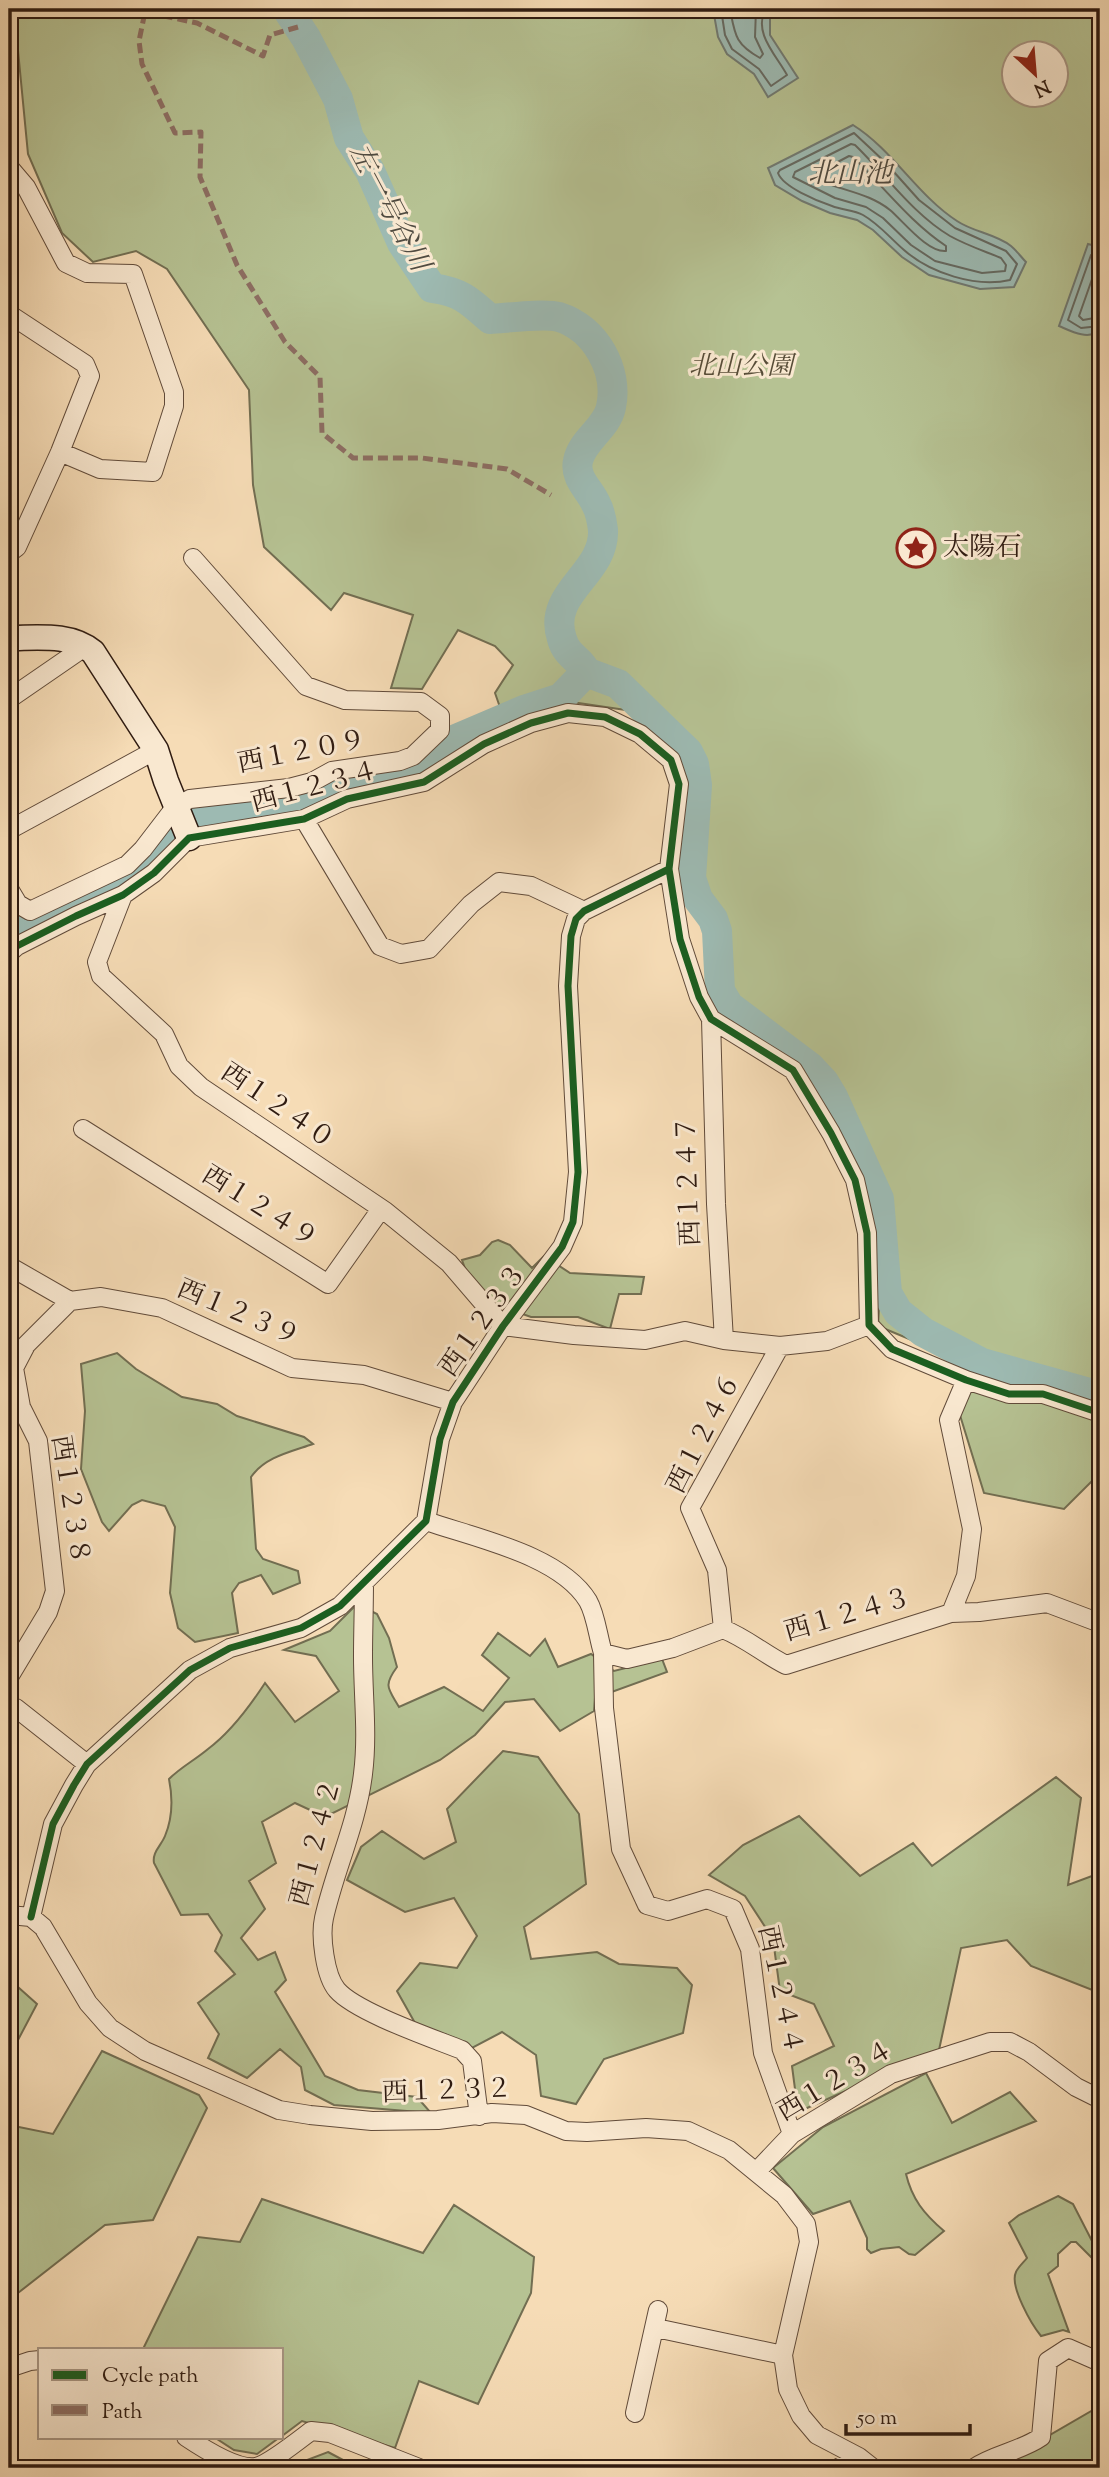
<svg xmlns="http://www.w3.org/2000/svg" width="1109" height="2477" viewBox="0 0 1109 2477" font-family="'Sorts Mill Goudy','Noto Serif JP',serif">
  <rect width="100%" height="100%" fill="#f6dcb6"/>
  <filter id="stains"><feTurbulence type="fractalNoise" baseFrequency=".00286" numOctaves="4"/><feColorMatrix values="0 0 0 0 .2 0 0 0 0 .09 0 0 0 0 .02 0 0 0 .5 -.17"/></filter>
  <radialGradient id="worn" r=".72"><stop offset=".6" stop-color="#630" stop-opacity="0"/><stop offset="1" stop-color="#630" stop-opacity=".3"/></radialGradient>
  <path fill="#b6c293" stroke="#726e52" stroke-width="2" fill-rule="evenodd" d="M14 9H1100V1473L1064 1509 984 1493 959 1412 972 1365 878 1326 882 1252 846 1152 802 1071 727 1014 720 921 703 890 687 744 639 712 545 698 502 713 495 693 513 665 495 646 458 630 422 689 391 688 413 615 344 593 331 610 264 547 253 485 249 390 167 269 136 251 93 262 62 233 28 154ZM1014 52H1056V94H1014Z
    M498 1240 510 1245 532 1268 544 1256 570 1273 644 1277 641 1294H619L610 1329 578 1317H531L497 1305 478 1291 468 1277 462 1260 480 1255 492 1242Z
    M117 1353 136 1369 182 1397 217 1404 237 1416 304 1437 313 1444C290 1452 265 1457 251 1477L256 1549 263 1559 298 1571 300 1583 273 1594 261 1575 239 1583 232 1593 238 1633 195 1642 178 1628 170 1593 175 1527 165 1506 142 1500 132 1505 109 1531 102 1522 81 1469 85 1411 81 1364Z
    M357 1604 377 1614 389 1638 397 1667C383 1686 388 1688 399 1707L444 1687 483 1711 509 1678 482 1655 498 1633 530 1656 545 1639 558 1667 591 1654 614 1671 662 1659 667 1672 595 1698 594 1711 560 1731 534 1699 505 1702 475 1735 440 1760 325 1817 295 1803 262 1822 276 1863 249 1881 265 1909 241 1938 258 1960 275 1952 286 1980 275 1992 325 2076 358 2090 417 2097 431 2113 334 2105 305 2090 301 2067 280 2049 247 2078 208 2058 219 2034 198 2003 235 1974 215 1951 222 1935 208 1914 181 1915 154 1863C152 1852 161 1846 165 1836 173 1817 173 1799 169 1779 181 1767 195 1760 208 1749 231 1732 250 1706 265 1683L295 1722 339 1691 316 1656 284 1650 330 1631Z
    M503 1751 538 1757 579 1814 586 1884 524 1927 531 1959 597 1952 619 1964 677 1968 692 1985 683 2033 604 2059 576 2104 541 2096 536 2055 502 2032 472 2048 415 2023 397 1991 420 1963 457 1968 477 1936 454 1898 405 1912 347 1880 361 1847 382 1831 424 1859 456 1842 447 1809Z
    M1056 1777 1081 1798 1068 1885 1100 1873V1993L1031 1966 1007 1940 961 1948 939 2050 798 2112 792 2066 834 2046 814 2004 780 1991 773 1939 745 1896 709 1875 743 1845 799 1816 860 1876 913 1843 932 1866Z
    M9 1979 37 2004 9 2057Z
    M102 2051 199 2095 207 2108 153 2220 105 2225 9 2300V2125L53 2134Z
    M926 2073 952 2123 1010 2092 1036 2121 906 2174C912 2199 924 2214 944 2231L915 2255 909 2254 899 2247 881 2249 871 2253 867 2249V2238L850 2201 813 2214 773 2168 823 2127Z
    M1058 2196 1073 2204 1092 2241 1100 2245V2259L1092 2258 1076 2242H1071L1058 2254V2266L1048 2274 1069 2332 1063 2330 1041 2336C1032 2325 1009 2286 1016 2272 1018 2267 1024 2262 1027 2258L1009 2223 1019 2215Z
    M262 2199 423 2253 454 2205 534 2257 531 2293 478 2404 419 2381 395 2448 302 2421 282 2436V2349H143L198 2237 240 2242Z
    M1100 2406V2468H993Z
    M214 2437H280L257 2454 234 2450Z
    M328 2452 358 2468H286Z"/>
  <path fill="#9dbab2" stroke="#717a72" stroke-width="2" d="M713 9H781L770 15V35L798 78 768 97 754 74 727 54 718 37Z
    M853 125C893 150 917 195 957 221 973 232 996 234 1011 246 1017 251 1021 257 1026 262L1014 287 980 289 929 275 902 257 873 230 857 220 830 213 802 201 775 185 768 168Z
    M1088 244 1100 247V332C1085 339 1073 332 1059 326Z"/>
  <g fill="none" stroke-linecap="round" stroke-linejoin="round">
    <path stroke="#666a62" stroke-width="2" d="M721 9 725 35 732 49 759 69 771 86 787 75C777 56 752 32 766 9
      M730 9C735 35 735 44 760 58L763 54 755 37 756 9
      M854 133 885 162 919 200 955 228 1006 251 1017 264 1010 280C976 288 930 273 904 250 890 238 879 224 863 215 854 210 842 210 832 206 817 201 783 187 778 173L780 170Z
      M851 144 855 145C886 175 913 214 950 236 966 245 984 251 1001 258L1006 265 1005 271 982 273 935 261 911 245 883 218 866 207 835 198 793 177 795 172Z
      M849 156 853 157C884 187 910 222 946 246V251C928 253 904 222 890 210 868 192 840 191 815 178L817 173Z
      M1100 253 1091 255 1068 320 1081 328 1100 326
      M1100 262 1097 265 1079 316 1083 320 1100 317"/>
    <path stroke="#9dbab2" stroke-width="30" d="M287 9 306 38 338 99 349 138 370 171 402 243 432 288C461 292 469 300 490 319 507 318 544 313 559 317 595 328 619 370 611 407 607 428 582 440 578 461 574 478 590 490 596 504 600 511 602 522 603 530 605 575 546 592 562 639 567 657 581 659 586 672
      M9 924 39 919 107 888 133 872 169 829 199 814 267 809 352 781 410 773 456 739 524 710 561 698 586 672 618 684 688 752 694 764 697 785 691 878 698 899 713 919 717 931 720 991 729 1006 810 1067 824 1082 833 1097 879 1199 887 1293 898 1312 923 1332 982 1363 1100 1396"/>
    <g stroke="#614b3a" stroke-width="20">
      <path id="street" d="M9 167 26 187 66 263 87 273 133 274 174 392V406L153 472 100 469 60 452
        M9 314 85 364 90 376 60 452 17 547 9 553
        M9 699 86 646
        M304 819 380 946 401 954 429 949 471 904 499 882 531 886 584 911
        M9 830 156 750
        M9 889 18 904 30 911 127 865 143 849 176 806 190 799 289 788 312 782 332 771 400 761 413 756 440 730V716L421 702 345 700 306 686 193 558
        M123 895 97 962 101 976 164 1034 179 1066 201 1087 385 1211 449 1263 503 1326 574 1335 645 1340 685 1331 724 1340 780 1346 827 1341 869 1325
        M9 953 17 946 76 916 123 895 154 873 189 838 304 819 347 799 424 782 484 744 531 723 568 713 605 717 640 734 671 760 679 784 669 869 680 939 699 997 711 1019 793 1070 831 1133 855 1180 867 1233 869 1325 892 1349 966 1380 1009 1394H1043L1100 1413
        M711 1019 716 1204 724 1340
        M83 1129 328 1284 381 1209
        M9 1266 70 1301 101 1297 162 1308 292 1368 364 1375 453 1402
        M426 1521C475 1538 560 1555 588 1601 596 1615 598 1637 603 1653L627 1659 673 1648 723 1629C746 1638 764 1654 786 1665L951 1613 966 1576 972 1529 949 1420 966 1380
        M364 1582C364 1607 363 1632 363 1657 363 1696 368 1735 363 1774 357 1824 335 1869 324 1918 320 1936 325 1976 337 1990 356 2012 432 2038 462 2050L472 2061 479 2116
        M951 1613 979 1612 1047 1603 1100 1623
        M723 1629 717 1570 690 1508 780 1346
        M603 1653 604 1708 621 1849 647 1905 668 1911 707 1899 733 1909 750 1949 763 2053 792 2134
        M9 1677 48 1612 55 1591 38 1441 21 1407 14 1368 26 1345 70 1301
        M9 1706 16 1708 87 1764
        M9 1915 31 1917 43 1927 88 2003 110 2028 145 2051 279 2110 310 2115 372 2121 438 2120 492 2113 526 2115 566 2131 587 2132 646 2128 688 2131 729 2150 784 2195 806 2224 809 2242 783 2355 788 2389 801 2416 817 2435 859 2457 873 2468
        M31 1917 53 1824 74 1785 87 1764 190 1670 230 1648 301 1628 340 1606 426 1521 440 1439 453 1402 503 1326 562 1247 573 1222 578 1172 568 986 571 936 576 919 584 911 669 869
        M757 2171 792 2134 891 2074 990 2042H1010L1029 2052 1076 2087 1100 2099
        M656 2328 783 2355
        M9 2368 30 2361 40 2360
        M635 2413 658 2310
        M186 2437C201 2447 236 2470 256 2467 269 2464 299 2440 311 2431L330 2433 419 2468
        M838 2468 859 2457
        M974 2468C995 2454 1021 2451 1041 2437L1048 2361 1068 2348 1100 2362"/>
    </g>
    <g stroke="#2f1b11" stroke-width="27">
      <path id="secondary" d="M9 638C37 638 70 633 93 652L156 750 166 781 189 838"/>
    </g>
    <use href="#street" stroke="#f9e8d0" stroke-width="18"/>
    <use href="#secondary" stroke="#f9e8d0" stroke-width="24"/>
    <path stroke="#8d6e63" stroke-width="5" stroke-dasharray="10 5" stroke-linecap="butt" d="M298 27 270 35 263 56 197 23 145 12 139 41 142 64 175 133 201 132 200 177 237 265 285 342 320 377 322 433 353 458H422L507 469 551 495"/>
    <g stroke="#f9e8d0" stroke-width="11">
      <path id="cycleway" d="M9 953 17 946 76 916 123 895 154 873 189 838 304 819 347 799 424 782 484 744 531 723 568 713 605 717 640 734 671 760 679 784 669 869 680 939 699 997 711 1019 793 1070 831 1133 855 1180 867 1233 869 1325 892 1349 966 1380 1009 1394H1043L1100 1413
        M31 1917 53 1824 74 1785 87 1764 190 1670 230 1648 301 1628 340 1606 426 1521 440 1439 453 1402 503 1326 562 1247 573 1222 578 1172 568 986 571 936 576 919 584 911 669 869"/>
    </g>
    <use href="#cycleway" stroke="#1b5e20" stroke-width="7"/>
  </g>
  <defs>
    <g id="sight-ring" transform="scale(2.0125)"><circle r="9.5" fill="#f9e8d0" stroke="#8f2418" stroke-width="1.5"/><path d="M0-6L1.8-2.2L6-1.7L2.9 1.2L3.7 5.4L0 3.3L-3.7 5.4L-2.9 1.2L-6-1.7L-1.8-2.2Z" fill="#8f2418"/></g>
  </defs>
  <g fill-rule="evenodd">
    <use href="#sight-ring" x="916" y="548"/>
  </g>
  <g text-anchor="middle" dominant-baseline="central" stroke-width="6" stroke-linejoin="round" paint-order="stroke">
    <g font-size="26" font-style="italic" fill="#584d38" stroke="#f9e8d0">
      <text x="741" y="367">北山公園</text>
    </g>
    <g font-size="26" fill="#2f1b11" stroke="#f9e8d0" text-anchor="start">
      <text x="943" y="548">太陽石</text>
    </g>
    <g font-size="26" fill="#2f1b11" stroke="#f9e8d0">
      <text transform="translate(302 753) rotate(-11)">西１２０９</text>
      <text transform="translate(315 788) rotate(-15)">西１２３４</text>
      <text transform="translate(277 1107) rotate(34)">西１２４０</text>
      <text transform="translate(690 1181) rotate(-92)">西１２４７</text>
      <text transform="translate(259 1208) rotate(32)">西１２４９</text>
      <text transform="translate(238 1314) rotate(23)">西１２３９</text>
      <text transform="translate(484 1321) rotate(-55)">西１２３３</text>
      <text transform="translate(705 1434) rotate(-63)">西１２４６</text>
      <text transform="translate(69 1500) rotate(81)">西１２３８</text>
      <text transform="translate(848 1616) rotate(-16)">西１２４３</text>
      <text transform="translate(317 1843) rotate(-75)">西１２４２</text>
      <text transform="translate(779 1990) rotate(78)">西１２４４</text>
      <text transform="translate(836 2082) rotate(-31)">西１２３４</text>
      <text transform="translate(447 2092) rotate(-2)">西１２３２</text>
    </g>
    <g font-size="28" font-style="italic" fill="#504b41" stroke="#f9e8d0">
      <text x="850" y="175">北山池</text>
      <text transform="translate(388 208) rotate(62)">左一号谷川</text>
    </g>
  </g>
  <rect width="1109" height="2477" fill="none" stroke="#f6dcb6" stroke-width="35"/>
  <rect x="10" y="10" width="1088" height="2456" fill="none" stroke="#2f1b11" stroke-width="3.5"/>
  <rect x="18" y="18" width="1074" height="2442" fill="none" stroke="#2f1b11" stroke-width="2"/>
  <rect x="38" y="2348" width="245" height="91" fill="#f9e8d0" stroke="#a89684" stroke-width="2"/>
  <rect x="52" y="2370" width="35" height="10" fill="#1b5e20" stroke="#a89684" stroke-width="2"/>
  <text x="102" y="2382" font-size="21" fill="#2f1b11">Cycle path</text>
  <rect x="52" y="2405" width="35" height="10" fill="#8d6e63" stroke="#a89684" stroke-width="2"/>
  <text x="102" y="2418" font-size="21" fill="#2f1b11">Path</text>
  <g transform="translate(1035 74) rotate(154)"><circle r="33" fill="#f9e8d0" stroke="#a89684" stroke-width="2"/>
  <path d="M0-5L12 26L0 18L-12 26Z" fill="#8f2418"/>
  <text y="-10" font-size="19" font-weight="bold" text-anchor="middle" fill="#2f1b11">N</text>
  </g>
  <path d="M846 2424v10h124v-10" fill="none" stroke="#2f1b11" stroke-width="3.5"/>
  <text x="857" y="2424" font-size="21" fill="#2f1b11" stroke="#f9e8d0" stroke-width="5" paint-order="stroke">50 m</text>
  <rect width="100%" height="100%" filter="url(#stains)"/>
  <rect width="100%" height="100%" fill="url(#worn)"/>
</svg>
